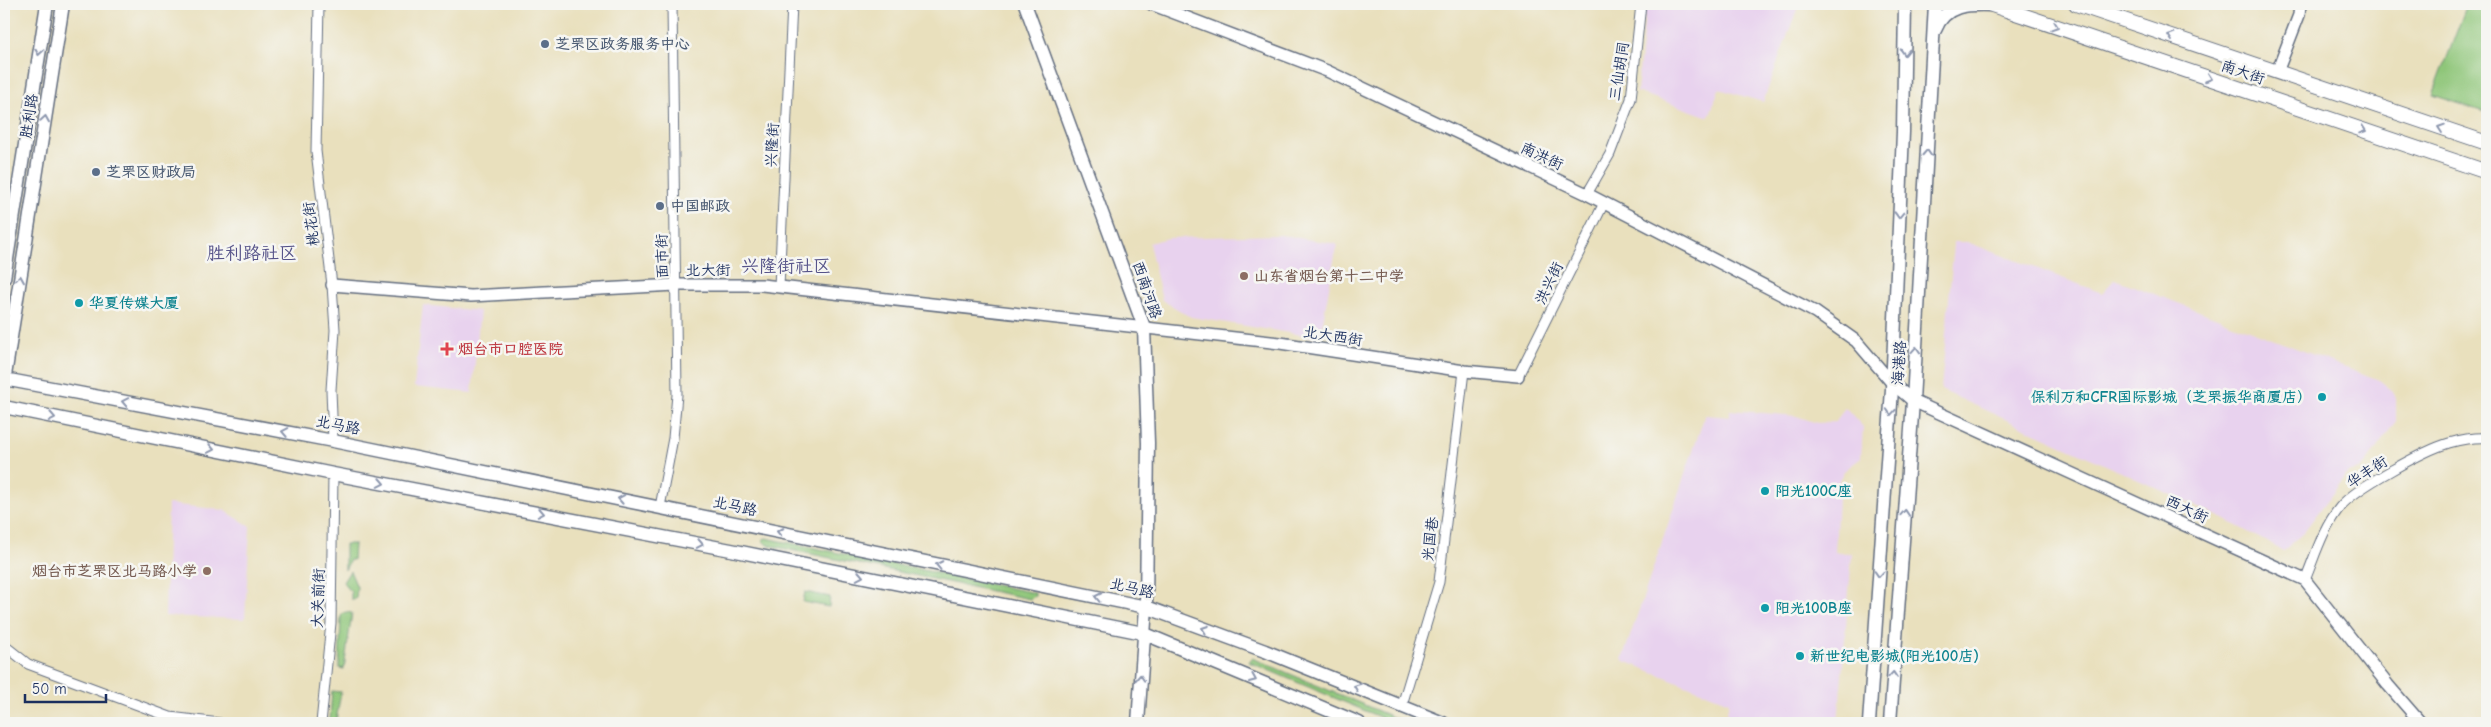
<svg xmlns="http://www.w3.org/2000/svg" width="2491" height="727" viewBox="0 0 2491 727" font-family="'Comic Neue','LXGW WenKai TC',sans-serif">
  <rect width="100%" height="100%" fill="#f6f6f2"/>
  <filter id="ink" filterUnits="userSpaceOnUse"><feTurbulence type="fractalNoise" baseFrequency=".02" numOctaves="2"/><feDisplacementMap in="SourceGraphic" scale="10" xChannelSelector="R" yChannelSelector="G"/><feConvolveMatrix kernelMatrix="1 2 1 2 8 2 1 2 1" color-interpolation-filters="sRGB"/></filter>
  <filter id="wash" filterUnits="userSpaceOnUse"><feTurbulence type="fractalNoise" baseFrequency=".0096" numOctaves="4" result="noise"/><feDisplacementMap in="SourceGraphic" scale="20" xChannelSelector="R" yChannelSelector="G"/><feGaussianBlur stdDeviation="1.12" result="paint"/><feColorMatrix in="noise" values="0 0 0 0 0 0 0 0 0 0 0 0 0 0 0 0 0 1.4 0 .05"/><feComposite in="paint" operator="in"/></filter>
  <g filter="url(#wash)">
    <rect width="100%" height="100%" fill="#e9e0bd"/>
    <path fill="#e8d2ee" d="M1646 4H1799L1763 102 1719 89 1709 117 1637 92Z
      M1280 235 1337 244 1320 338 1191 317 1162 300 1149 243 1169 238Z
      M1954 242H1967L2102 293 2115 279 2379 380 2393 391 2396 399V421L2363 467 2348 473 2302 534 2283 551 2224 519 1941 390Z
      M423 305 480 311 472 393 414 387Z
      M1845 407 1863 427 1861 458 1844 471 1839 480 1835 552 1852 554 1838 723H1725L1729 702 1622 660 1705 415 1730 417V410L1796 416 1817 423 1836 422Z
      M168 504 224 510 250 526 245 619 165 616Z"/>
    <path fill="#8fc679" stroke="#557a6c" d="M2467 4H2487V113L2433 95Z
      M766 538 1035 593V596L1030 599 767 545 762 540Z
      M345 544H354L353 560H350L345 570Z
      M350 571 357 587 356 599H351V592L343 582Z
      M805 592 830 597 829 607 803 602Z
      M345 612 352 613 344 669 339 668 341 616Z
      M1252 658 1407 723H1394L1249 662Z
      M332 691 341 692 336 721 330 719Z"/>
  </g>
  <g filter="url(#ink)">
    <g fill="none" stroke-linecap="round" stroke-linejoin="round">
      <g stroke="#636d7f" stroke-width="11">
        <path id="minor" d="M319 4 316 151 332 285 335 330 331 390 333 441
          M1587 194 1610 154 1631 99 1641 4
          M779 287 792 4
          M1518 376 1604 203
          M660 507 673 438 677 395 672 4
          M2305 580C2315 556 2323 528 2340 507 2355 488 2425 450 2449 443 2460 440 2476 437 2487 438
          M4 645 28 664 170 717 220 723
          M1402 705 1439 582 1464 371
          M321 723 331 623 333 474"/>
      </g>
      <g stroke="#636d7f" stroke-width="14">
        <path id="tertiary" d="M1151 4 1327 71 1587 194 1815 312 1856 341 1892 383 1913 401 2305 580 2388 685 2421 723
          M2277 72 2299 15 2300 4
          M332 285 471 296 676 285H762L1280 343 1464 371 1518 376"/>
      </g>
      <g stroke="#636d7f" stroke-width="15">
        <path id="secondary" d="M1025 4 1144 327 1148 443 1146 607 1138 723
          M1935 30C1945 4 1968 4 1992 5
          M4 278 47 4
          M4 379 333 441 1146 607 1265 651 1443 723
          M4 382 63 4
          M4 407 333 474 731 550 1143 633 1359 723
          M1869 723 1892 389 1903 132 1905 4
          M1890 723 1913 401 1935 4"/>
      </g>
      <g stroke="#636d7f" stroke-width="16">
        <path id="primary" d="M1989 4 2487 172
          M2076 4 2487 143"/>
      </g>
      <use href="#minor" stroke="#fff" stroke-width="9"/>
      <use href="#tertiary" stroke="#fff" stroke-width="11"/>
      <use href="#secondary" stroke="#fff" stroke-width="12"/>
      <use href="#primary" stroke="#fff" stroke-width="14"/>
    </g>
    <defs><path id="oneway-chevron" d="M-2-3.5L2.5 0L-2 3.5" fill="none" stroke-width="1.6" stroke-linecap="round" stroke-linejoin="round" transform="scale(1.25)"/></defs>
    <g stroke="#8d97ae">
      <use href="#oneway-chevron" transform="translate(2055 26) rotate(19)"/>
      <use href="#oneway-chevron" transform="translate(2171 36) rotate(-161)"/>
      <use href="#oneway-chevron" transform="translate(39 52) rotate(99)"/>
      <use href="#oneway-chevron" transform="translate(1905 52) rotate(92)"/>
      <use href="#oneway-chevron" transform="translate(2209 78) rotate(19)"/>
      <use href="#oneway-chevron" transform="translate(45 119) rotate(-81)"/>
      <use href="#oneway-chevron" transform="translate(2441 128) rotate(-161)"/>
      <use href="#oneway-chevron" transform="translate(2363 130) rotate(19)"/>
      <use href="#oneway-chevron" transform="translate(1927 153) rotate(-87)"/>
      <use href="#oneway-chevron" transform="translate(1899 215) rotate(92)"/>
      <use href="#oneway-chevron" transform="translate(20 279) rotate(-81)"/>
      <use href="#oneway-chevron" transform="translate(1916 350) rotate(-86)"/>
      <use href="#oneway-chevron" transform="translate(125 402) rotate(-169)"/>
      <use href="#oneway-chevron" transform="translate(1891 412) rotate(94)"/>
      <use href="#oneway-chevron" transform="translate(52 417) rotate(11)"/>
      <use href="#oneway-chevron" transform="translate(285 432) rotate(-169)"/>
      <use href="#oneway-chevron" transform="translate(211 449) rotate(11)"/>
      <use href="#oneway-chevron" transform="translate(381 483) rotate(11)"/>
      <use href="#oneway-chevron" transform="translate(621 499) rotate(-169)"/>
      <use href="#oneway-chevron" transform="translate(541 513) rotate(11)"/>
      <use href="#oneway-chevron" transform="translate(1905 513) rotate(-86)"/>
      <use href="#oneway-chevron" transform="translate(780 532) rotate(-168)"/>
      <use href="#oneway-chevron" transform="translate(700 544) rotate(11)"/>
      <use href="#oneway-chevron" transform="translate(939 565) rotate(-168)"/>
      <use href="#oneway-chevron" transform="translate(1879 574) rotate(94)"/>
      <use href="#oneway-chevron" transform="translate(860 576) rotate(11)"/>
      <use href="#oneway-chevron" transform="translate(1098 597) rotate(-168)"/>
      <use href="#oneway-chevron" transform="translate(1205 629) rotate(-160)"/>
      <use href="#oneway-chevron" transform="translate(1893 675) rotate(-86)"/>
      <use href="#oneway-chevron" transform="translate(1140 678) rotate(-87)"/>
      <use href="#oneway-chevron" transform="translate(1253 679) rotate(23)"/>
      <use href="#oneway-chevron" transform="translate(1357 687) rotate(-159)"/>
    </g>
  </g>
  <g fill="#5c6f8a" stroke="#f6f6f2" stroke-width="2">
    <circle cx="545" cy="44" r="5"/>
    <circle cx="96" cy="172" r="5"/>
    <circle cx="660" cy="206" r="5"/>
  </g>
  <g fill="#8d6e63" stroke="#f6f6f2" stroke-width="2">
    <circle cx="1244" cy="276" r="5"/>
    <circle cx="207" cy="571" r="5"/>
  </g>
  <g fill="#0f9aa8" stroke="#f6f6f2" stroke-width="2">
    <circle cx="79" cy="303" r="5"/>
    <circle cx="2322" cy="397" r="5"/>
    <circle cx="1765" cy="491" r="5"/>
    <circle cx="1765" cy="608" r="5"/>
    <circle cx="1800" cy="656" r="5"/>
  </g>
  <path fill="#e0444e" stroke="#f6f6f2" stroke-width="2" d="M444.5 341.5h5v5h5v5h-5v5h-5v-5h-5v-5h5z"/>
  <g text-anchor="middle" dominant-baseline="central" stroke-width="5" stroke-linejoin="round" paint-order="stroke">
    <g font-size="15" font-weight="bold" fill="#4e5e75" stroke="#f6f6f2" text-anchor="start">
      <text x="555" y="44">芝罘区政务服务中心</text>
      <text x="106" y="172">芝罘区财政局</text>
      <text x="670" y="206">中国邮政</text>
    </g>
    <g font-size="15" fill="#1b2f5e" stroke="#f6f6f2">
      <text transform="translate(1619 71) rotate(-81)">三仙胡同</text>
      <text transform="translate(2243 72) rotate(19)">南大街</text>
      <text transform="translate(29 116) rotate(-81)">胜利路</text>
      <text transform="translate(772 145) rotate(-87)">兴隆街</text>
      <text transform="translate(1542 156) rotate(25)">南洪街</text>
      <text transform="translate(311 224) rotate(-97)">桃花街</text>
      <text transform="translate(662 256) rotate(-91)">面市街</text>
      <text x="708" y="270">北大街</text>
      <text transform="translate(1549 283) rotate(-64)">洪兴街</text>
      <text transform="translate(1147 290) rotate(71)">西南河路</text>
      <text transform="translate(1333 336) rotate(9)">北大西街</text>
      <text transform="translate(1899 363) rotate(-86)">海港路</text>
      <text transform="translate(338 425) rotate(11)">北马路</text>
      <text transform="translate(2367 472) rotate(-33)">华丰街</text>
      <text transform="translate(735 506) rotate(12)">北马路</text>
      <text transform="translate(2187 509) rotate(25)">西大街</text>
      <text transform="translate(1430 539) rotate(-83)">光国巷</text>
      <text transform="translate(1132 588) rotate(13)">北马路</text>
      <text transform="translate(318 598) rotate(-88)">大关前街</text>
    </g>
    <g font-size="15" font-weight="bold" fill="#785e54" stroke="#f6f6f2" text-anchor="start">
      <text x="1254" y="276">山东省烟台第十二中学</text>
      <text x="197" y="571" text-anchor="end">烟台市芝罘区北马路小学</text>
    </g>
    <g font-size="15" font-weight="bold" fill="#0d838f" stroke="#f6f6f2" text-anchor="start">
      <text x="89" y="303">华夏传媒大厦</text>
      <text x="2312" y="397" text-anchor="end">保利万和CFR国际影城（芝罘振华商厦店）</text>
      <text x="1775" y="491">阳光100C座</text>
      <text x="1775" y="608">阳光100B座</text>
      <text x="1810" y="656">新世纪电影城(阳光100店)</text>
    </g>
    <g font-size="15" font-weight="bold" fill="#be3a42" stroke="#f6f6f2" text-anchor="start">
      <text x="458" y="349">烟台市口腔医院</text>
    </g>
    <g font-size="18" fill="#565389" stroke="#f6f6f2">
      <text x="252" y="253">胜利路社区</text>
      <text x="786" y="266">兴隆街社区</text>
    </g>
  </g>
  <rect width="2491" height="727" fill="none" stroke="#f6f6f2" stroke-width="20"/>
  <path d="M25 694v8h81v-8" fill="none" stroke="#1b2f5e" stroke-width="2.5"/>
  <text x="32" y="694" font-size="15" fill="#1b2f5e" stroke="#f6f6f2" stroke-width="4" paint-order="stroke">50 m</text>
</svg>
